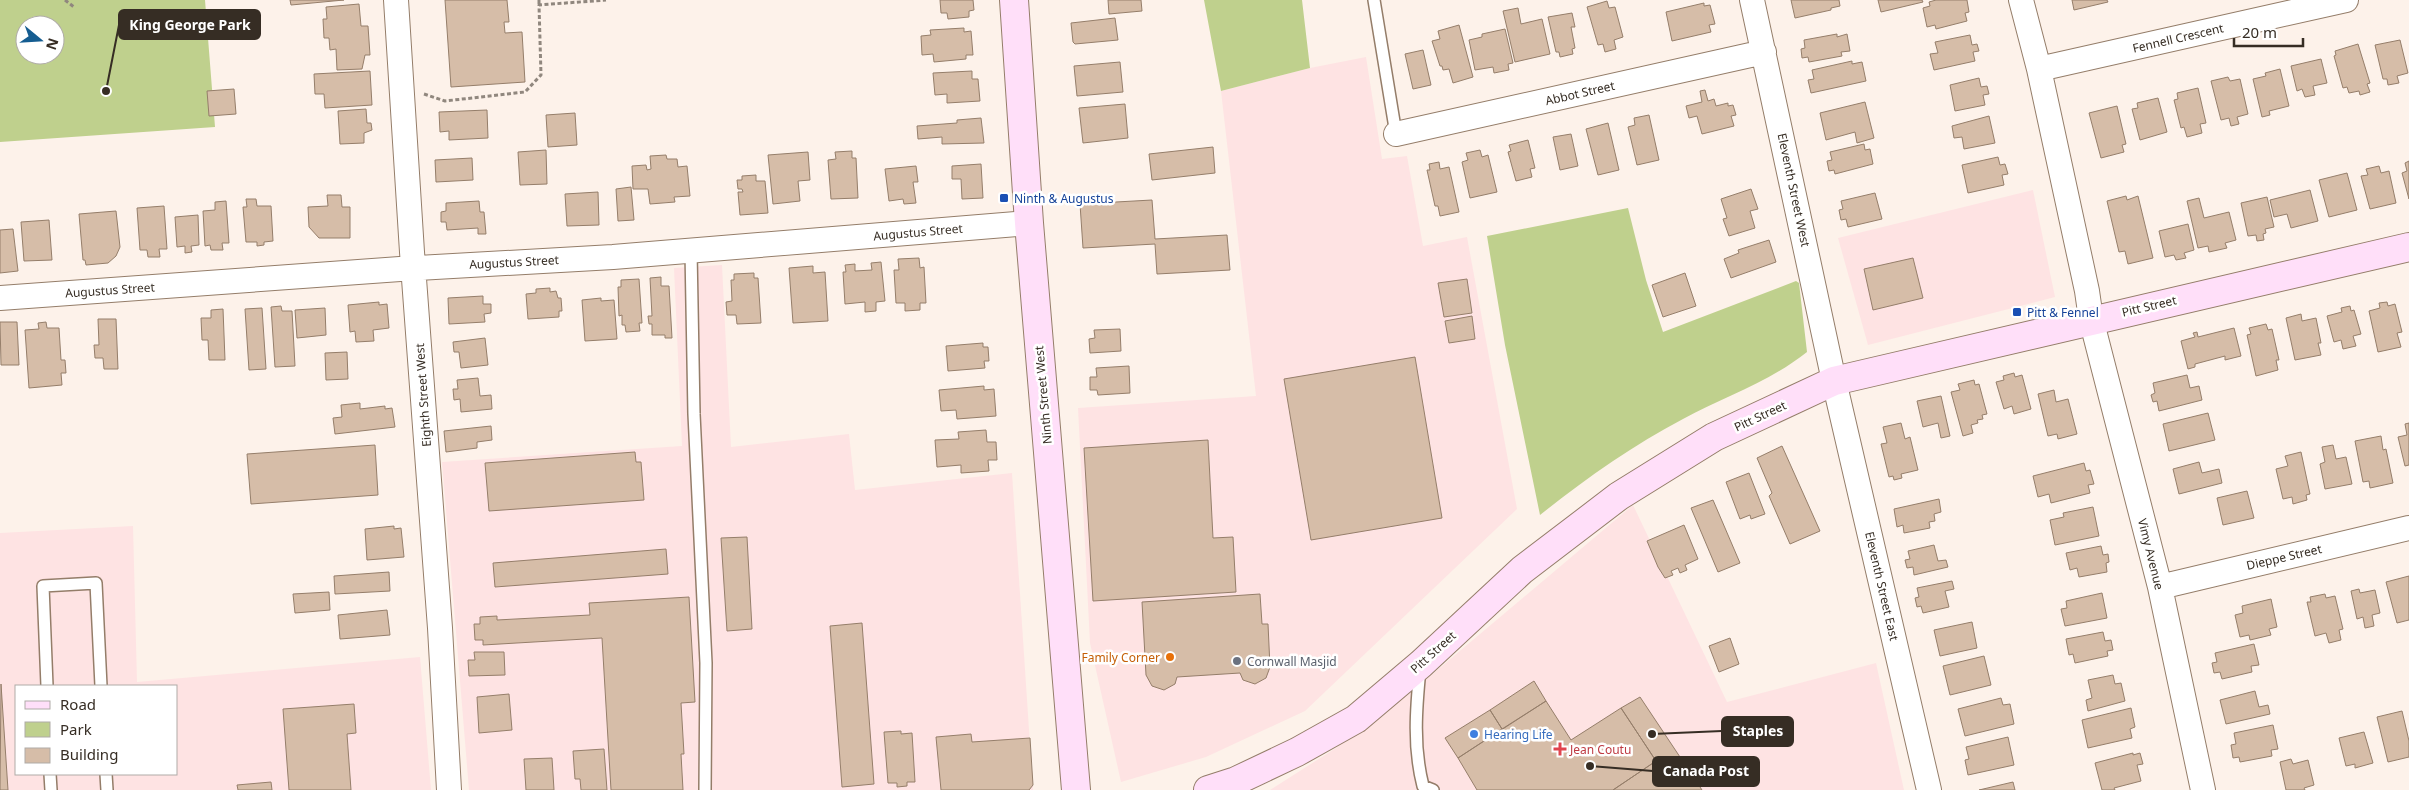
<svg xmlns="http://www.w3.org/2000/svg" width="2409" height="790" viewBox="0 0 2409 790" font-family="'Noto Sans',sans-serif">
  <rect width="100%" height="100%" fill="#fdf2ea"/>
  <path fill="#fee3e3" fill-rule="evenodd" d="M1366 57 1382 159 1407 156 1423 246 1467 237 1517 509 1305 711 1206 757 1121 782 1090 643 1078 408 1256 396 1221 91 1310 68Z
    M2033 190 2055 297 1868 345 1838 238Z
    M722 265 731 447 849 434 855 490 1012 473 1033 790H469L442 462 682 446 674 268Z
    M1633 505 1727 702 1876 663 1904 790H1270L1336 748 1410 693Z
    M133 526 137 682 420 657 431 790H0V533ZM16 686H176V774H16Z"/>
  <path fill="#bfd08d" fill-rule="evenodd" d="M0 0H205L215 127 0 142ZM25 25H55V55H25Z
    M1204 0H1302L1310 68 1221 91Z
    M1628 208 1646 280 1663 332 1796 281 1799 283 1807 352C1771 381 1724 397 1683 419 1633 445 1584 480 1540 515L1505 345 1487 236Z"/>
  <path fill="#d6bda8" stroke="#957e6a" d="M290 0H344L291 5Z
    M445 0H507L509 22H504L505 33 522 32 525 82 451 87Z
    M940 0H973L974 10 969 11V17L948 19 947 13H941Z
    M1108 0H1141L1142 11 1109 14Z
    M1791 0H1839L1840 6 1831 8V10L1795 18Z
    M1878 0H1922L1923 2 1881 12Z
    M1936 0H1967L1969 12 1965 13 1967 21 1936 29 1935 25 1927 27 1923 8 1930 6 1929 2Z
    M2072 0H2107L2108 2 2074 10Z
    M1607 1 1609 8 1615 7 1623 37 1614 40 1616 49 1605 52 1603 44 1598 45 1587 7Z
    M1704 3V6L1710 5 1715 24 1709 25 1711 32 1672 41 1666 12Z
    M359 4 361 26H368L370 55H365L362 69 337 70 336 49 330 50 329 38H324L323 19H327L326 7Z
    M1518 8 1521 24 1542 19 1550 54 1515 62 1503 11Z
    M1572 13 1575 27H1571L1575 48 1572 49 1573 54 1560 57 1559 52H1556L1548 17Z
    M1115 18 1118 40 1075 44 1073 42 1071 23Z
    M1459 25 1473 77 1453 83 1449 69 1443 70 1442 66H1440L1432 41 1440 39 1438 31Z
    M964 28V32L971 31 973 55H966V59L934 62 933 54 922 55 921 36 931 35 930 30Z
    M1505 29 1513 63 1508 64 1509 70 1494 73 1493 67 1475 70 1469 40 1482 37V34Z
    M1837 34V37L1847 34 1850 51 1841 52 1842 56 1809 62 1808 57 1802 58 1801 49 1805 48 1804 40Z
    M1970 35 1972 45 1977 44 1979 51 1973 52 1975 61 1934 70 1930 54 1938 53 1935 42Z
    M2400 40 2408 73 2397 76 2399 83 2388 85 2387 79H2383L2375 45Z
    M2358 44 2370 83 2367 84 2370 92 2360 95 2359 91 2349 93 2347 87 2343 88 2334 56 2336 55 2335 51Z
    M1423 50 1431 85 1413 89 1405 54Z
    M2321 59 2327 83 2313 86 2315 95 2305 97 2302 89 2297 91 2291 66Z
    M1852 61V64L1862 62 1866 81 1811 93 1808 80 1814 79 1812 70Z
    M1120 62 1123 92 1077 96 1074 66Z
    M2280 69 2289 106 2269 111 2270 115 2262 117 2253 79 2266 76 2265 73Z
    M370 71 372 105 325 108 324 94H315L314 74Z
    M972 71V79H978L980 101 947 103V94L935 95 933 73Z
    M2228 77 2230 81 2240 79 2248 114 2237 117 2239 124 2231 126 2229 118 2221 120 2211 81Z
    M1979 78 1981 87 1987 86 1989 94 1983 95 1985 105 1955 111 1950 85Z
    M2198 88 2206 123 2200 124 2202 133 2187 137 2184 127 2181 128 2174 100 2178 99 2177 93Z
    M234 89 236 114 209 116 207 91Z
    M1705 90 1708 101 1714 99 1716 106 1728 103V106L1733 105 1736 115 1731 116 1734 126 1702 134 1697 116 1689 118 1686 106 1702 102 1700 91Z
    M2158 98 2167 132 2140 140 2132 109 2138 108 2137 103Z
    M1865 102 1874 138 1857 143 1855 132 1826 140 1820 113Z
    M1125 104 1128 138 1083 143 1079 108Z
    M2117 106 2126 144 2122 145 2124 152 2101 158 2089 113Z
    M366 109 367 123H371L372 130 364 133V143L340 144 338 111Z
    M487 110 488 138 449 140V131L440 132 439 112Z
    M575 113 577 145 548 147 546 115Z
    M1649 115 1659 160 1637 165 1628 127 1635 125 1634 118Z
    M1989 116 1995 143 1964 149 1962 137 1954 138 1952 126Z
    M981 118 984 143 942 144V137L918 139 917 126 957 123V120Z
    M1608 123 1619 170 1598 175 1586 129Z
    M1571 134 1578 166 1560 170 1553 137Z
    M1528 140 1535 168 1530 169 1532 177 1516 181 1508 152 1511 151 1509 145Z
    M1864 144 1865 150 1870 149 1873 164 1835 174 1834 170 1829 171 1827 161 1832 160 1830 152Z
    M1213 147 1215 173 1152 180 1149 154Z
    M546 150 547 184 520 185 518 152Z
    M1480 150 1482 157 1488 155 1497 192 1470 198 1462 162 1468 160 1466 153Z
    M852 151V158H856L858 198 831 199 828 160 836 159 835 152Z
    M808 152 810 180 798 181 800 201 773 204 768 155Z
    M666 155 667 159H677L678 167 687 166 690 196 674 197 675 202 650 204 648 189H633L632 166 646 165 647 170 651 169 650 156Z
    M1998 157 2000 165 2005 164 2008 174 2002 175 2004 185 1968 193 1962 165Z
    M472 158 473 180 436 182 435 160Z
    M2409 161V199L2402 173 2407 171 2405 163Z
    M1439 162 1440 169 1449 167 1459 212 1440 216 1438 206H1435L1427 170H1430L1429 164Z
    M981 164 983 198 962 199 961 179H952V166Z
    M916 166 918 182H913L916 203 904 204 903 199 889 201 885 169Z
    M2379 166 2381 173 2389 171 2396 203 2370 209 2361 176 2368 175 2366 169Z
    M2347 173 2357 210 2329 217 2319 180Z
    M756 175V181H765L768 213 740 215 738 192H743L742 189H738L737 180H742V176Z
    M631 187 634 220 618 221 616 189Z
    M1751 189 1758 209 1750 211 1755 228 1729 236 1723 219 1727 218 1721 199Z
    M2310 190 2318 221 2291 228 2287 214 2274 217 2270 200Z
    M598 192 599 225 567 226 565 194Z
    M1875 193 1882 219 1848 227 1846 219 1841 220 1839 210 1843 209 1841 201Z
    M327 195H341L342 207H350V238H319L309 227 308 207 328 206Z
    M2126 196 2127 200 2138 196 2153 258 2128 264 2125 251 2119 252 2107 201Z
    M2267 197 2274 227 2265 229 2266 233 2263 234 2264 240 2257 241 2256 235 2248 236 2241 203Z
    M2199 198 2204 218 2229 212 2236 240 2225 243 2227 248 2209 252 2208 246 2198 248 2187 201Z
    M246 199H256L257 206H271L273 241 264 242V245L257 246V242H246L243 207H247Z
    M1152 200 1155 239 1227 235 1230 270 1157 274 1155 244 1083 248 1080 204Z
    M226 201 229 243H222L223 250H211L210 245 205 246 203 211 215 210V202Z
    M479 201 480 212H484L486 234H478V228L447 230 446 222H441V212L446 211V203Z
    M164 206 167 249H159L160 257H148L147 250H140L137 208Z
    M116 211 120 247 116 256 108 263 86 265 85 260H83L79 214Z
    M198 215 199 245 191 246 192 252 185 253V246L177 247 175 217Z
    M49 220 52 260 24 261 21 222Z
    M2188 224 2194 250 2184 253 2186 258 2176 260 2174 255 2165 257 2159 231Z
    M13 229 18 271 0 273V230Z
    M1769 240 1776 262 1731 278 1724 259 1739 253 1738 250Z
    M919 258 920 268 924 267 926 303H920V310L905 311V303H896L894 270H899L898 259Z
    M1913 258 1923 298 1873 310 1864 269Z
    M881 262 885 301 876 302V311L865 312V302L845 304 843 272H846L845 265 855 264V271L872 270 871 263Z
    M813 266V273L825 272 828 321 793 323 789 268Z
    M754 273V278H758L761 323 737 324 736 315H727L726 302 732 301 731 280H734V274Z
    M1685 273 1696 306 1663 317 1652 285Z
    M661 277V286H669L672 338H665V335H652V324H649L648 316H652L650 278Z
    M639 279 642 323H639L640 331 626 332 625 325H622V315L619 316 618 287H621V280Z
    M1467 279 1472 313 1444 317 1438 283Z
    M550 288V292L556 291 558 298H561L562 311H559V317L528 319 526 294 536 293V289Z
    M483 296V304H491V313L484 314 485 322 449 324 448 298Z
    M601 298V301L614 300 617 339 585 341 582 300Z
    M379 302V305L387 304 389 328 373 330 374 341 356 342 355 331 350 332 348 305Z
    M2387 302 2388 306 2395 304 2402 332 2397 333 2401 347 2378 352 2369 311 2380 308 2379 303Z
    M281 306 282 311H292L295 366 275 367 271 307Z
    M2350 306 2351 311 2354 310 2361 334 2353 336 2356 346 2343 349 2341 340 2334 342 2327 316 2342 312 2341 308Z
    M262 308 266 369 249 370 245 309Z
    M325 308 326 335 297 338 295 310Z
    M223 309 225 360H209L208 340H202L201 318H211V310Z
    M2301 314 2302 321 2316 318 2321 343H2318L2321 355 2295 360 2286 318Z
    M1472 316 1475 339 1449 343 1445 321Z
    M98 319H116L118 369H104L103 358H95L94 345H99Z
    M0 322H17L19 365H1Z
    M46 322 47 328H59L61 360H65L66 373H61L62 385 29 388 25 330 39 329 38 323Z
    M2266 324 2268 330 2272 329 2279 360H2276L2278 370 2256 376 2247 335 2251 334 2249 328Z
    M2234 328 2241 356 2225 360V356L2195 364V367L2188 369 2181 341 2195 337 2193 333 2197 332 2198 337Z
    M1120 329 1121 351 1090 353 1089 339 1095 338 1094 330Z
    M485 338 488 365 461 368 459 352H454L453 342Z
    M983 343V347H988L989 361H984L985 368 948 371 946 346Z
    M347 352 348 379 326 380 325 353Z
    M1415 357 1442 518 1311 540 1284 379Z
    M1129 366 1130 393 1098 395 1097 390H1090V377H1097L1096 368Z
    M2014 373 2015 377 2022 375 2031 409 2014 414 2012 406 2004 409 1996 382 2004 380 2003 376Z
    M2187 375 2190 388 2199 386 2202 400 2159 411 2157 401 2153 402 2151 395 2155 393 2153 383Z
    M478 378 480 396 491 395 492 409 461 412 460 399 454 400 453 389H458L457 380Z
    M1974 380 1975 385 1979 384 1987 414 1982 415 1983 419 1977 420 1978 423 1971 425 1973 433 1963 436 1951 392 1960 390 1958 384Z
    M984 386V390L994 389 996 416 957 419 956 410 941 411 939 390Z
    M2054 390 2056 402 2068 399 2077 434 2058 439 2057 434 2048 436 2038 394Z
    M1941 396 1950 436 1941 438 1938 423 1923 427 1917 401Z
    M360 403V409L385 406V409L392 408 395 427 335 434 333 418 342 417 341 405Z
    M2208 413 2215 440 2169 451 2163 424Z
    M1901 423 1905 439 1910 437 1918 470 1901 474 1902 478 1894 480 1893 476 1889 477 1881 444 1887 443 1883 427Z
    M2409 423V465L2405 466 2398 437 2407 435 2405 424Z
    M491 426 492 440 477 442V448L446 452 444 431Z
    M986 430 987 442H996L997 460H988L989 471 961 473V465L937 467 935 440 959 439 958 432Z
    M2381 436 2383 450 2386 449 2393 483 2370 488 2369 481 2363 482 2355 441Z
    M1208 440 1213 538 1233 537 1236 592 1093 601 1084 448Z
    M375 445 378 495 251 504 247 454Z
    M2333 445 2336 459 2346 457 2352 484 2325 489 2320 464 2325 462 2322 447Z
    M1782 446 1820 531 1790 544 1769 496 1772 493 1757 458Z
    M635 452 636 462H641L644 500 489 511 485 463Z
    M2301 452 2310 494 2306 495 2307 500 2293 504 2292 497 2283 499 2276 469 2288 466 2285 456Z
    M2199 462 2202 473 2219 469 2222 483 2179 494 2173 469Z
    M2084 463 2086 471 2090 470 2094 484 2088 485 2090 493 2051 503 2049 494 2038 497 2033 476Z
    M1749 473 1765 514 1751 519 1750 515 1740 519 1726 482Z
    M2247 491 2254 518 2223 525 2217 498Z
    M1939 499 1941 512 1934 514 1935 521 1929 522 1930 528 1904 533 1903 525 1897 527 1894 509Z
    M1713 500 1740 563 1718 572 1691 508Z
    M2093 507 2099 536 2055 545 2050 520 2064 517 2063 513Z
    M1684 525 1698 559 1685 565 1687 570 1680 573 1678 568 1671 571 1673 575 1665 578 1658 567 1647 541Z
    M394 526V529L401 528 404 557 367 560 365 529Z
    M747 537 752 629 727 631 721 538Z
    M1934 545 1938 561 1946 560 1948 567 1914 575 1913 567 1907 568 1905 560 1910 559 1908 551Z
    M2101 546 2103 555 2108 554 2109 562 2106 563 2107 572 2079 577 2077 568 2070 570 2066 553Z
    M666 549 668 574 495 587 493 563Z
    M389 572 390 591 335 594 334 576Z
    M2409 576V620L2397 623 2386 582Z
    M1952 581 1954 589 1945 591 1949 607 1923 613 1921 606 1917 607 1915 598 1919 597 1917 588Z
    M2359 589 2360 593 2375 590 2380 613 2372 615 2374 626 2365 628 2363 617 2357 619 2351 591Z
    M329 592 330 610 295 613 293 594Z
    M2102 593 2107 618 2065 626 2061 609 2067 608 2066 601Z
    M1260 594 1262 624H1268L1270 667 1266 678 1255 684 1243 680 1240 673 1177 677 1175 684 1164 690 1152 686 1146 675 1142 602Z
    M2325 594 2326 598 2335 596 2343 629 2339 630 2341 640 2329 643 2326 633 2315 636 2307 602H2311L2310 597Z
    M689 597 695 702 681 703 684 754H681L683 790H611L602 638 483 645V640H475L474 624H480V617L497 616V620L590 615 589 603Z
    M2271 599 2277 627 2269 629 2271 635 2250 640 2249 635 2240 637 2235 615 2243 613 2242 606Z
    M387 610 390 635 340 639 338 615Z
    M1972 622 1977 648 1940 656 1934 630Z
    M862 623 874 784 842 787 830 626Z
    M2103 632 2105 641 2111 640 2113 650 2107 651 2108 656 2075 663 2073 654 2069 655 2066 639Z
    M1730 638 1739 664 1719 672 1709 646Z
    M2254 644 2259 665 2251 666 2252 672 2222 679 2220 672 2214 673 2212 663 2217 662 2215 653Z
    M474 652H504L505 675 469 676 468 660H475Z
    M1984 656 1991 685 1950 695 1943 666Z
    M2113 675 2115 684 2121 683 2125 701 2088 711 2086 700 2092 698 2088 680Z
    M1534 681 1546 701 1502 729 1490 710Z
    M1 684 8 790H0Z
    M2255 691 2259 707 2268 705 2270 714 2226 724 2220 700Z
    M509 694 512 730 479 733 477 697Z
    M1640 697 1702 790H1613L1656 761 1621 708Z
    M2001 698 2003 705 2010 704 2014 724 1965 736 1958 709Z
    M1546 701 1571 740 1621 708 1656 761 1613 790H1477L1458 758Z
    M354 704 356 733 347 734 351 790H289L283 709Z
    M2131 708 2135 727 2130 729 2132 738 2088 748 2082 720Z
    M1490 710 1502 729 1458 758 1445 738Z
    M2402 711 2409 741V757L2388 762 2377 717Z
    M2273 725 2278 749 2271 750 2272 756 2240 762 2239 757 2233 758 2231 745 2236 744 2234 733Z
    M901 731V734L912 733 915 782H907V786L897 787V783H888L884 732Z
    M2364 732 2373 763 2355 768V764L2346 766 2339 738Z
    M971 734 972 742 1030 738 1033 785 1029 790H941L936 737Z
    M2008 737 2014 765 1968 775 1965 760 1969 759 1966 747Z
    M604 749 607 790H581L580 779H575L573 751Z
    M2133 753V755L2140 753 2143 764 2137 765 2141 781 2114 788 2115 790H2102L2095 763Z
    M552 758 554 790H526L524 759Z
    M2291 759 2293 764 2308 760 2314 785 2304 788 2305 790H2286L2280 762Z
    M271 782 272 790H238L237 785Z
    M2013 782 2015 790H1979Z"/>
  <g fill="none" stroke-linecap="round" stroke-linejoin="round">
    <g stroke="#947d69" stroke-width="14">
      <path id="lane" d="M1374 0 1396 134
        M691 251 694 414 706 663 705 790
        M1420 669C1416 709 1413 747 1423 786L1433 790
        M47 686 43 586 96 583 101 686
        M50 774 51 790
        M106 774 107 790"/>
    </g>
    <g stroke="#947d69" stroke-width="26">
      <path id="street" d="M396 0 412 252 440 628 449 790
        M1752 0 1834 381 1929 790
        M2021 0 2039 69 2087 291 2091 319 2160 587 2203 790
        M2039 69 2346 0
        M1396 134 1764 52
        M0 298 400 269 613 257 1029 223
        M2160 587 2409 528"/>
    </g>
    <g stroke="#947d69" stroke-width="30">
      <path id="secondary" d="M1014 0 1029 223 1076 790
        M1208 790 1236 781 1297 752 1356 719 1421 664 1522 570 1619 496 1714 437 1834 381 2409 247"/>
    </g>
    <path stroke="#90877e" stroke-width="3" stroke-dasharray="4 2.5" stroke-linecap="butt" d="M65 0 74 7
      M539 0V5
      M424 94 445 101 525 92 541 75 539 5 606 0"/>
    <use href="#lane" stroke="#fff" stroke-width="11"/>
    <use href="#street" stroke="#fff" stroke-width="24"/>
    <use href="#secondary" stroke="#ffdff9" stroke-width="28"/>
  </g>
  <g fill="#1a4fb4" stroke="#fff" stroke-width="2">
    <rect x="999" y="193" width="10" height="10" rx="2.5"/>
    <rect x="2012" y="307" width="10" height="10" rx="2.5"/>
  </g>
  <circle fill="#e8710a" stroke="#fff" stroke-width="2" cx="1170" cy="657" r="5"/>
  <circle fill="#6b7280" stroke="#fff" stroke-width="2" cx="1237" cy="661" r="5"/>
  <circle fill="#3f7fe0" stroke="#fff" stroke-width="2" cx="1474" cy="734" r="5"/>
  <path fill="#e0444e" stroke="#fff" stroke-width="2" d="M1557.5 741.5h5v5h5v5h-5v5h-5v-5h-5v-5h5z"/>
  <g text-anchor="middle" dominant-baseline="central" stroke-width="5" stroke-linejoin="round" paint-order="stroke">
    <g font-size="12" fill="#362d24" stroke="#fff">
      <text transform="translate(2178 38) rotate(-13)">Fennell Crescent</text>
      <text transform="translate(1580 93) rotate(-13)">Abbot Street</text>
      <text transform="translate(1794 190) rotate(78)">Eleventh Street West</text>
      <text transform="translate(918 232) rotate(-5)">Augustus Street</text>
      <text transform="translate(514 262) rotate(-3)">Augustus Street</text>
      <text transform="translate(110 290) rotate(-4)">Augustus Street</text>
      <text transform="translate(2149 306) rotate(-13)">Pitt Street</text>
      <text transform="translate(423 395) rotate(-94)">Eighth Street West</text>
      <text transform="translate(1043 395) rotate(-95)">Ninth Street West</text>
      <text transform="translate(1760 416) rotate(-25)">Pitt Street</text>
      <text transform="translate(2151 554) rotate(76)">Vimy Avenue</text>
      <text transform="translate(2284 557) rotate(-13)">Dieppe Street</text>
      <text transform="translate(1882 586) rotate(77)">Eleventh Street East</text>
      <text transform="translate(1433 652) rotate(-42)">Pitt Street</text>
    </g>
    <g font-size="12" fill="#164399" stroke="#fff" text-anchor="start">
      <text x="1014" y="198">Ninth &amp; Augustus</text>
      <text x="2027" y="312">Pitt &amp; Fennel</text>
    </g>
    <g font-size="12" fill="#c56008" stroke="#fff" text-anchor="end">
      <text x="1160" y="657">Family Corner</text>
    </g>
    <g font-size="12" fill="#5b616d" stroke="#fff" text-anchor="start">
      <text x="1247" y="661">Cornwall Masjid</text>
    </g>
    <g font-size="12" fill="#366cbe" stroke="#fff" text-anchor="start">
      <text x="1484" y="734">Hearing Life</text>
    </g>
    <g font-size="12" fill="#be3a42" stroke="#fff" text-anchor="start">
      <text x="1570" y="749">Jean Coutu</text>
    </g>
  </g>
  <path fill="none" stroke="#362d24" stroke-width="2" d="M106 91L119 25M1652 734L1722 731M1590 766L1653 771"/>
  <g fill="#362d24" stroke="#fff" stroke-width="2">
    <circle cx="106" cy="91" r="5"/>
    <circle cx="1652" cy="734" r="5"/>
    <circle cx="1590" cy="766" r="5"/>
  </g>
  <g fill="#362d24" stroke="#362d24" stroke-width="2">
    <rect x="119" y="10" width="141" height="29" rx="5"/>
    <rect x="1722" y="717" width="71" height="29" rx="5"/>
    <rect x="1653" y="757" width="106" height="29" rx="5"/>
  </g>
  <g font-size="14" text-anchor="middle" font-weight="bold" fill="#fff">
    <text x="190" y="30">King George Park</text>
    <text x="1758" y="736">Staples</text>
    <text x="1706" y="776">Canada Post</text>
  </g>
  <rect x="15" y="685" width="162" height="90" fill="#ffffff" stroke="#afaba7"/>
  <rect x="25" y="701" width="25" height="8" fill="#ffdff9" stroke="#afaba7"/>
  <text x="60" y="710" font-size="15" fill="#362d24">Road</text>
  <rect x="25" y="722" width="25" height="15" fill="#bfd08d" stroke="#afaba7"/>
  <text x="60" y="735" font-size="15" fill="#362d24">Park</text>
  <rect x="25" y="748" width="25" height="15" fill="#d6bda8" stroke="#afaba7"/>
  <text x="60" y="760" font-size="15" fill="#362d24">Building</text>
  <g transform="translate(40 40) rotate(108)"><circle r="24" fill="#ffffff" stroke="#afaba7"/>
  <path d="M0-4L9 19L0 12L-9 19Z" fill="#155d91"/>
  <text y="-8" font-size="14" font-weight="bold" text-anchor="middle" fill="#362d24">N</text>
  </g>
  <path d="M2234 38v8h69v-8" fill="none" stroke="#362d24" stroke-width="2.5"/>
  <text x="2242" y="38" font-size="15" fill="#362d24" stroke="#ffffff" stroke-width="4" paint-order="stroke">20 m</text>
</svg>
